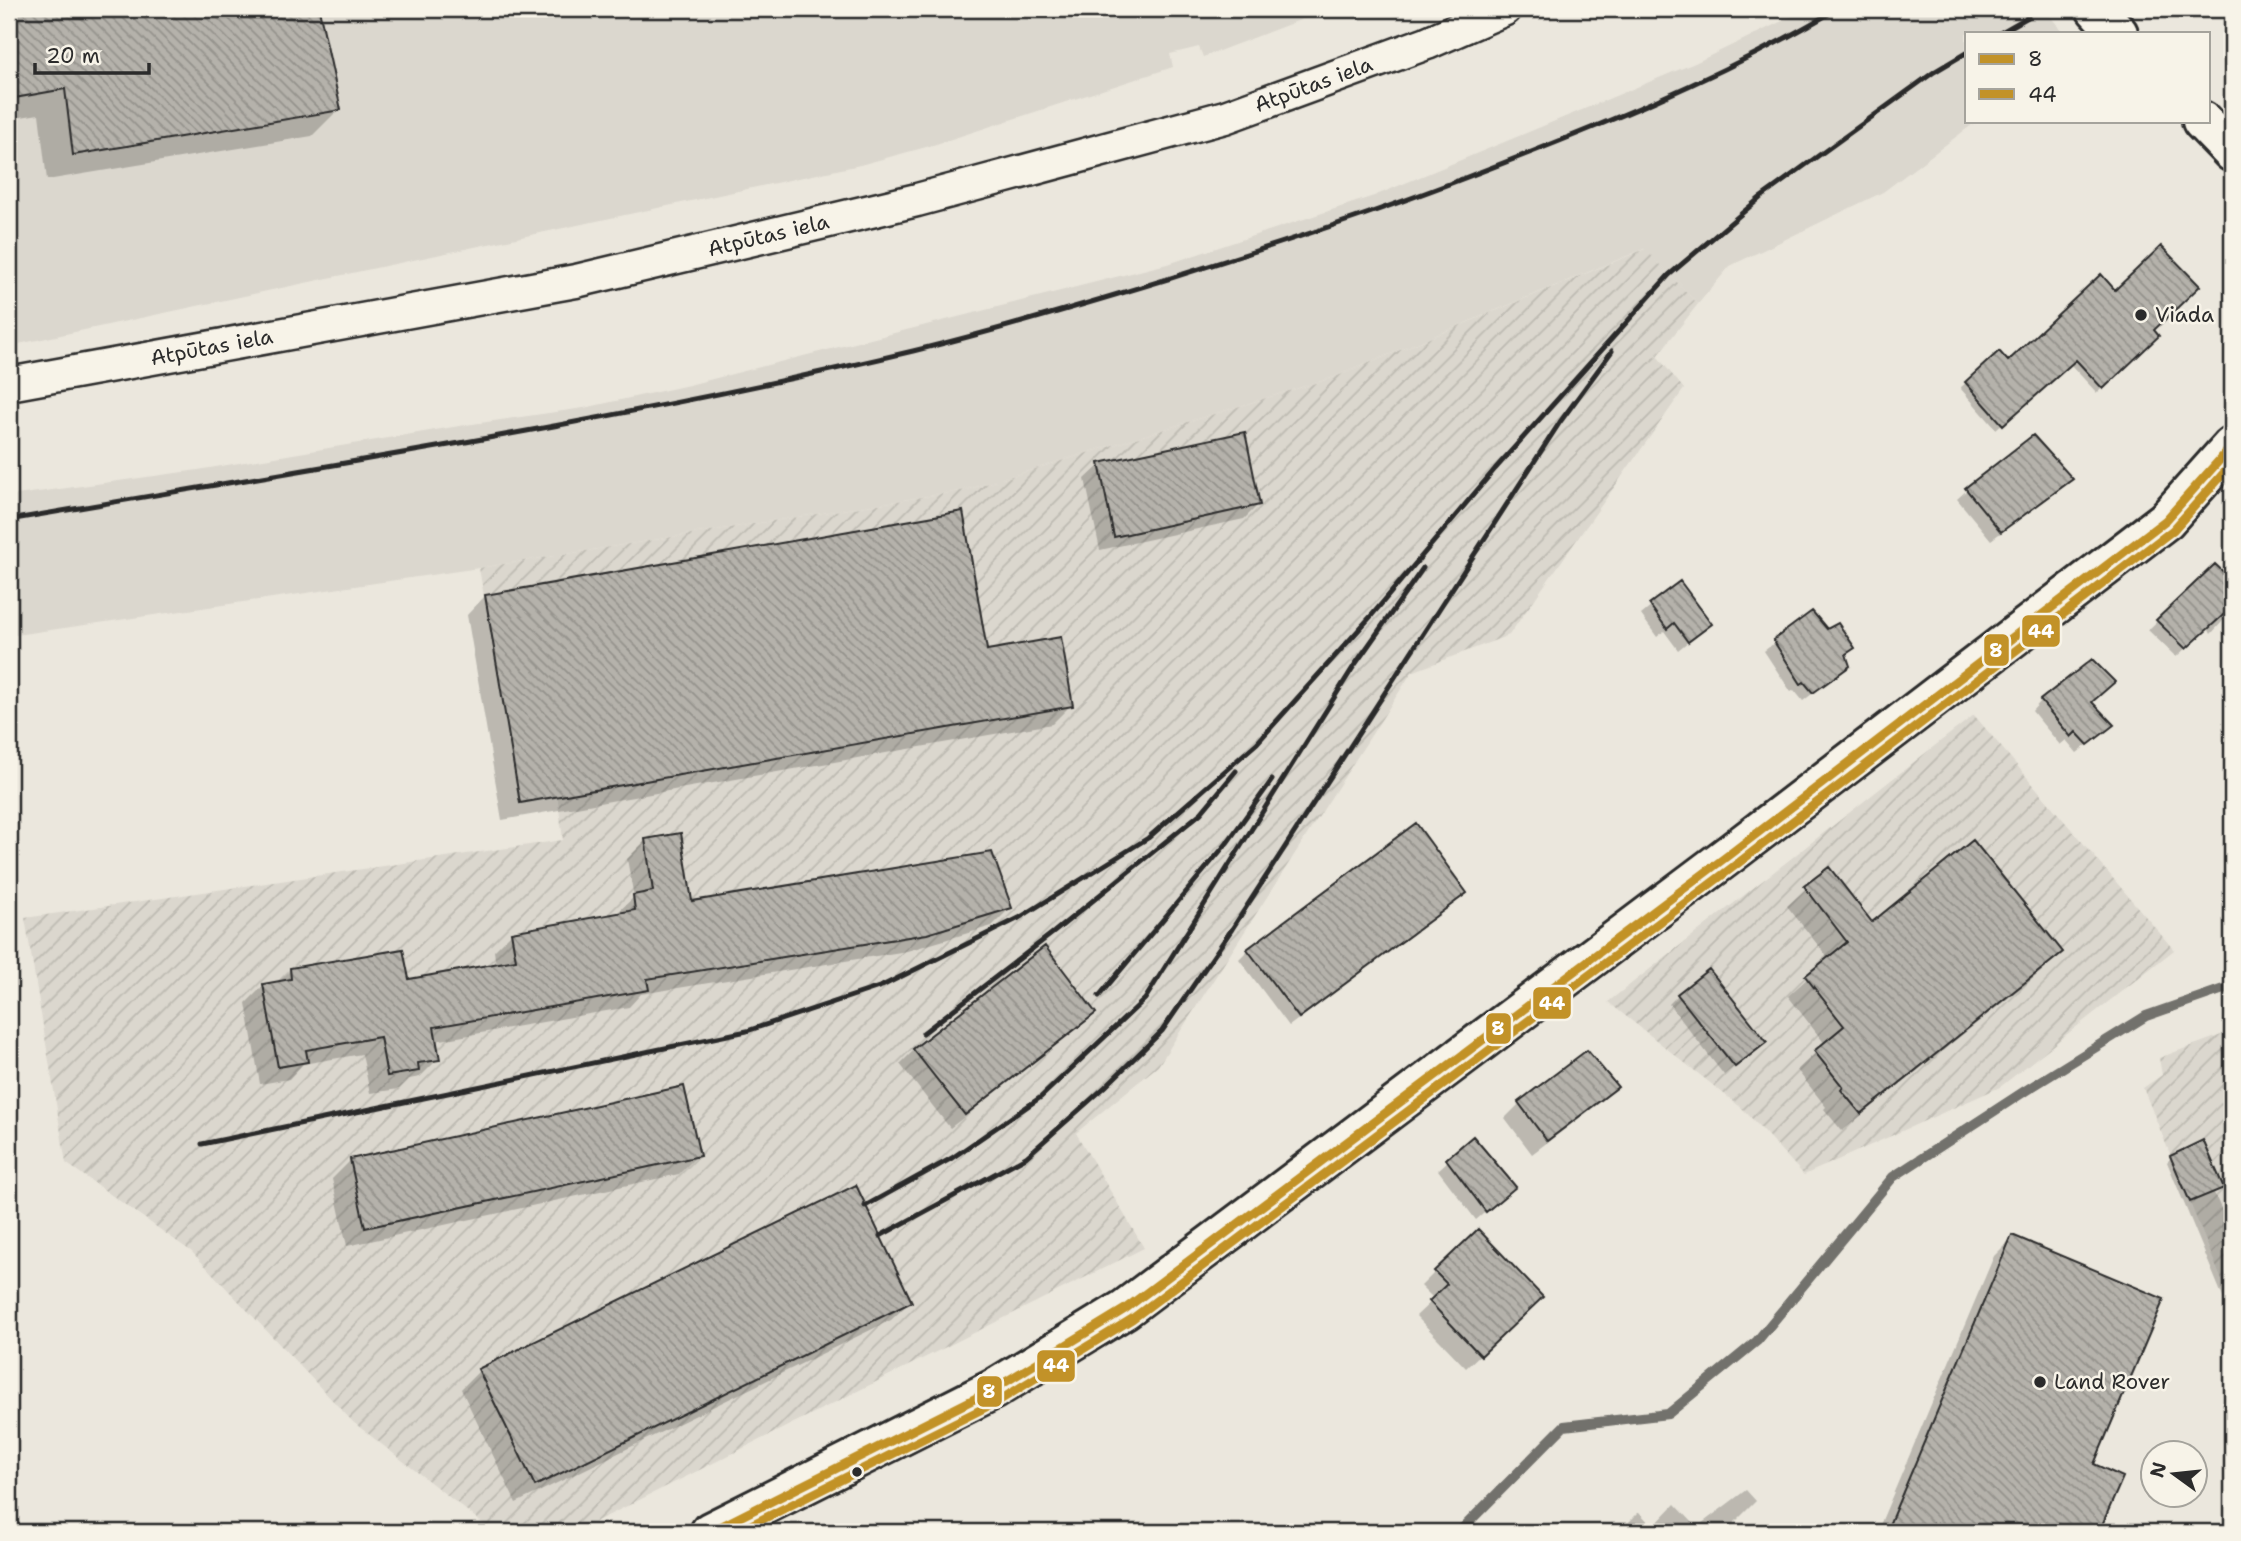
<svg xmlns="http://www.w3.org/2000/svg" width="2241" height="1541" viewBox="0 0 2241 1541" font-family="'Shantell Sans',sans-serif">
  <defs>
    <pattern id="industrial-furrows" width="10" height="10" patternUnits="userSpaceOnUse" patternTransform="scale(1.75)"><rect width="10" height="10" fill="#dbd7ce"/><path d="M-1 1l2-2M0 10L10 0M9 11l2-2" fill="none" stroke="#bcb9b1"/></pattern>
    <pattern id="building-back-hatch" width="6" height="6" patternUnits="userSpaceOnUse" patternTransform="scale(1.75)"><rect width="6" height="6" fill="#b5b2ab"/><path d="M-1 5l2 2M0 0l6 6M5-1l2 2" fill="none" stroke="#93918b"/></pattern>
  </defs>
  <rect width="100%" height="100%" fill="#ebe7dd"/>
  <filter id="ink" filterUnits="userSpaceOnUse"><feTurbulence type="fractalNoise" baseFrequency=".0143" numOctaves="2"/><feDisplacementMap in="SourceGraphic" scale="14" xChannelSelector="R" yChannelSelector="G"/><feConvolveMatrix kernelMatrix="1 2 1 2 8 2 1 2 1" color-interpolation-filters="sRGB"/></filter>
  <g filter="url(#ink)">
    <path fill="#dbd7ce" d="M9 9H1329L1203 57 1199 47 1170 54 1173 67 930 146 860 165 9 346Z
      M1807 9H2044L2064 33H1966V121H1977L1883 192 1730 266 1698 304 1644 249 1335 377 966 490 479 568 9 636V496L198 470 459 426 584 408 689 385 1171 263 1374 196 1695 63Z"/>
    <path fill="url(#industrial-furrows)" d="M1645 249 1698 304 1657 356 1684 389 1509 635 1412 672 1158 1066 1076 1133 1144 1248 575 1532H494L353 1422 192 1252 66 1163 25 918 563 840 557 793 520 803 479 568 966 490 1335 377Z
      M1974 715 2174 950 2000 1087 1804 1175 1743 1109 1608 1002Z
      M2232 1031V1305L2143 1088 2162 1075 2159 1058Z"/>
    <path fill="#0003" d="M9 9H319L339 109 312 136 47 180 39 114 9 119Z
      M2115 292 2157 336 2097 393 2070 364 1996 429 1960 388 1999 354 2008 364Z
      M1100 465 1258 505 1244 519 1100 550 1085 479Z
      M2061 488 1991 540 1957 499 1967 490Z
      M2215 566 2232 582V611L2211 634 2208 628 2176 657 2148 630Z
      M1679 584 1710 624 1678 650 1664 631 1657 637 1641 615Z
      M485 596 986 652 1071 705 1052 724 502 820 467 615Z
      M1812 613 1827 631 1853 648 1844 656 1848 666 1803 701 1794 690 1791 692 1764 651Z
      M2041 701 2090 702 2112 725 2077 753 2066 740 2060 745 2032 711Z
      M645 841 690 903 1010 908 992 926 907 951 641 994 629 1007 435 1041 438 1059 420 1077 409 1079 399 1089 370 1093 362 1054 303 1064 289 1079 260 1084 246 1003 264 985 278 983 291 970 408 981 496 965 494 951 512 933 615 915 634 897 627 859Z
      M1828 869 1871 925 2060 952 2042 971 1842 1131 1824 1109 1826 1107 1797 1070 1825 1044 1788 996 1829 959 1787 906Z
      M1465 893 1456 902 1289 1026 1239 959 1248 950Z
      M1678 995 1764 1042 1724 1075 1669 1004Z
      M1094 1013 1080 1027 950 1128 900 1064 914 1050Z
      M1587 1052 1616 1087 1602 1101 1532 1154 1505 1118 1519 1104Z
      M698 1155 679 1174 347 1246 332 1179 351 1160Z
      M2171 1158 2222 1187 2214 1193 2232 1233V1311L2229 1312 2167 1162Z
      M1448 1161 1504 1196 1476 1220 1438 1170Z
      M2013 1237 2092 1465 2121 1478 2097 1532H1877L1994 1256Z
      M1435 1272 1526 1311 1466 1368 1416 1316 1434 1299 1421 1286Z
      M910 1302 891 1320 516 1503 461 1389 479 1371Z
      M1746 1490 1756 1501 1725 1532H1619L1639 1512 1653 1527 1675 1504 1697 1527Z
      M33 1524V1532H9V1526Z"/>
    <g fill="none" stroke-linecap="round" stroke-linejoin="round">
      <path stroke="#72716c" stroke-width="10" d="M1459 1532 1564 1426 1668 1414 1757 1341 1893 1177 2025 1091 2146 1016 2232 986"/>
    </g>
    <path fill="url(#building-back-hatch)" stroke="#2b2b2b" stroke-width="2" d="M9 9H319L341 110 73 155 65 89 9 99Z
      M2161 246 2200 286 2154 330 2159 336 2103 389 2076 360 2003 425 1965 382 1999 351 2008 361 2101 274 2115 290Z
      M1245 432 1260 505 1114 537 1099 463Z
      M2033 435 2073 479 2001 532 1965 488Z
      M963 511 987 650 1061 637 1073 706 520 803 485 595Z
      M2215 564 2232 580V607L2186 649 2156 620Z
      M1680 581 1712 624 1688 642 1674 623 1667 629 1649 604Z
      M1812 611 1827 629 1838 623 1855 648 1846 654 1850 666 1813 693 1804 682 1801 684 1773 640Z
      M2092 659 2115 682 2092 702 2114 725 2088 745 2076 732 2071 737 2040 700Z
      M1416 823 1467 893 1299 1018 1247 949Z
      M681 833 692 901 992 852 1012 908 927 934 647 979 649 990 434 1027 440 1060 418 1063 419 1071 387 1076 380 1037 306 1050 308 1062 278 1067 263 984 291 979 290 968 403 949 409 979 516 960 511 932 635 910 633 895 653 891 645 839Z
      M1973 840 2063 952 1861 1114 1841 1090 1843 1087 1814 1051 1844 1026 1805 976 1847 942 1804 886 1829 867 1872 922Z
      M1045 946 1096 1013 965 1115 913 1049Z
      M1709 969 1767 1042 1735 1067 1677 994Z
      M1587 1050 1618 1087 1547 1141 1518 1102Z
      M684 1086 700 1156 365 1228 350 1159Z
      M1473 1136 1516 1187 1486 1212 1446 1159Z
      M2203 1140 2224 1188 2190 1202 2170 1156Z
      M856 1185 912 1302 535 1486 478 1369Z
      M1478 1229 1543 1297 1481 1356 1429 1301 1447 1284 1434 1271Z
      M2012 1235 2164 1299 2094 1464 2123 1477 2099 1532H1886Z"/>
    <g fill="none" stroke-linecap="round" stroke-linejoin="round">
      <g stroke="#2b2b2b" stroke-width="37">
        <g id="street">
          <path id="s1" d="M9 384 576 281 917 200 1225 117 1427 43 1505 9"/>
        </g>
      </g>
      <g stroke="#2b2b2b" stroke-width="44">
        <path id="secondary" d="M2096 9 2118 33
          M2202 121 2232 152
          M710 1532 994 1389 1125 1309 1730 854 2166 520 2232 446"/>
      </g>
      <use href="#street" stroke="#f7f3e8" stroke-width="32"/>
      <use href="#secondary" stroke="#f7f3e8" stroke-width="38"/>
      <path stroke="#2b2b2b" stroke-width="5" d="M2000 33 2028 17
        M9 520C311 468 615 422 913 351 1000 330 1086 304 1171 278 1269 247 1366 216 1462 179 1590 130 1719 79 1837 9
        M1099 996 1227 843 1272 780
        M923 1033 1054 932 1201 813 1236 771
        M202 1144 747 1031 882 986 1019 918 1148 838 1257 743 1372 615 1495 469 1669 275 1760 198 1934 72 1966 53
        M865 1206 952 1158 1041 1097 1145 999 1354 666 1423 568
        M880 1236 1026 1157 1105 1087 1162 1031 1232 929 1560 422 1612 351"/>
      <g stroke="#f7f3e8" stroke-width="14">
        <path id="bus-1" d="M710 1532 994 1389 1125 1309 1730 854 2166 520 2232 446"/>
      </g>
      <g stroke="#f7f3e8" stroke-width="14">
        <path id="bus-2" d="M737 1532 1000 1400 1132 1319 1737 864 2173 530 2232 464"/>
      </g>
      <use href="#bus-1" stroke="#c29228" stroke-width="9"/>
      <use href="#bus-2" stroke="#c29228" stroke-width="9"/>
    </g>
  </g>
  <g fill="#2b2b2b" stroke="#f7f3e8" stroke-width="2.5">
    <circle cx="2141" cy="315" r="7"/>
    <circle cx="2040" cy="1382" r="7"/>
    <circle cx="857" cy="1472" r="6"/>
  </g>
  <g text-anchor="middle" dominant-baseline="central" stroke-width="5" stroke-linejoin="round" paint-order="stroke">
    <g font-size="21" fill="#2b2b2b" stroke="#f7f3e8">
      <text stroke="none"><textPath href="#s1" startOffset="1340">Atpūtas iela</textPath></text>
      <text stroke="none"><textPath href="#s1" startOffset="774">Atpūtas iela</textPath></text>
      <text stroke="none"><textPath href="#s1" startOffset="206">Atpūtas iela</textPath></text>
    </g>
    <g font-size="21" fill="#2b2b2b" stroke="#f7f3e8" text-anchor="start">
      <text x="2155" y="315">Viada</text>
      <text x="2054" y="1382">Land Rover</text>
    </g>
  </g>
  <g stroke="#f7f3e8" stroke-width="2.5">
    <rect x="2021" y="614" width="40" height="34" rx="7" fill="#c29228"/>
    <rect x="1983" y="633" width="27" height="34" rx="7" fill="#c29228"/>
    <rect x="1532" y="986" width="40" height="34" rx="7" fill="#c29228"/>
    <rect x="1485" y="1012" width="27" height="33" rx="7" fill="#c29228"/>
    <rect x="1036" y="1349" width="40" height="34" rx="7" fill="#c29228"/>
    <rect x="976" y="1375" width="27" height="33" rx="7" fill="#c29228"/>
  </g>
  <g font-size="19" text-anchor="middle" font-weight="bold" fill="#fff">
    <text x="2041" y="638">44</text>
    <text x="1996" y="657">8</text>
    <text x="1552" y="1010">44</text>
    <text x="1498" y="1035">8</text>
    <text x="1056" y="1372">44</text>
    <text x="989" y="1398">8</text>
  </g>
  <rect width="2241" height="1541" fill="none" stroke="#f7f3e8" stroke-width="35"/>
  <rect x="18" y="18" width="2206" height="1506" fill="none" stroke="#2b2b2b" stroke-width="2.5" filter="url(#ink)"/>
  <rect x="1965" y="32" width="245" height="91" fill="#f7f3e8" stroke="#a5a39c" stroke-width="2"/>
  <rect x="1979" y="54" width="35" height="10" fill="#c29228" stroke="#a5a39c" stroke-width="2"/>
  <text x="2028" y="66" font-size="21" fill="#2b2b2b">8</text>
  <rect x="1979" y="89" width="35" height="10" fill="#c29228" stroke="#a5a39c" stroke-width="2"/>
  <text x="2028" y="102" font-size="21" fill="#2b2b2b">44</text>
  <g transform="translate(2174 1474) rotate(285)"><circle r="33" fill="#f7f3e8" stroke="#a5a39c" stroke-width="2"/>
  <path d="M0-5L12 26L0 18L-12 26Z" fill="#2b2b2b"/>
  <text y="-10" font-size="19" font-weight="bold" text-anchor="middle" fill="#2b2b2b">N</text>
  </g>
  <path d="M35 63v10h114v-10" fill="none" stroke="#2b2b2b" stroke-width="3.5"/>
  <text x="46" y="63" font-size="21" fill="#2b2b2b" stroke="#f7f3e8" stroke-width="5" paint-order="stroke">20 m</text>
</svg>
